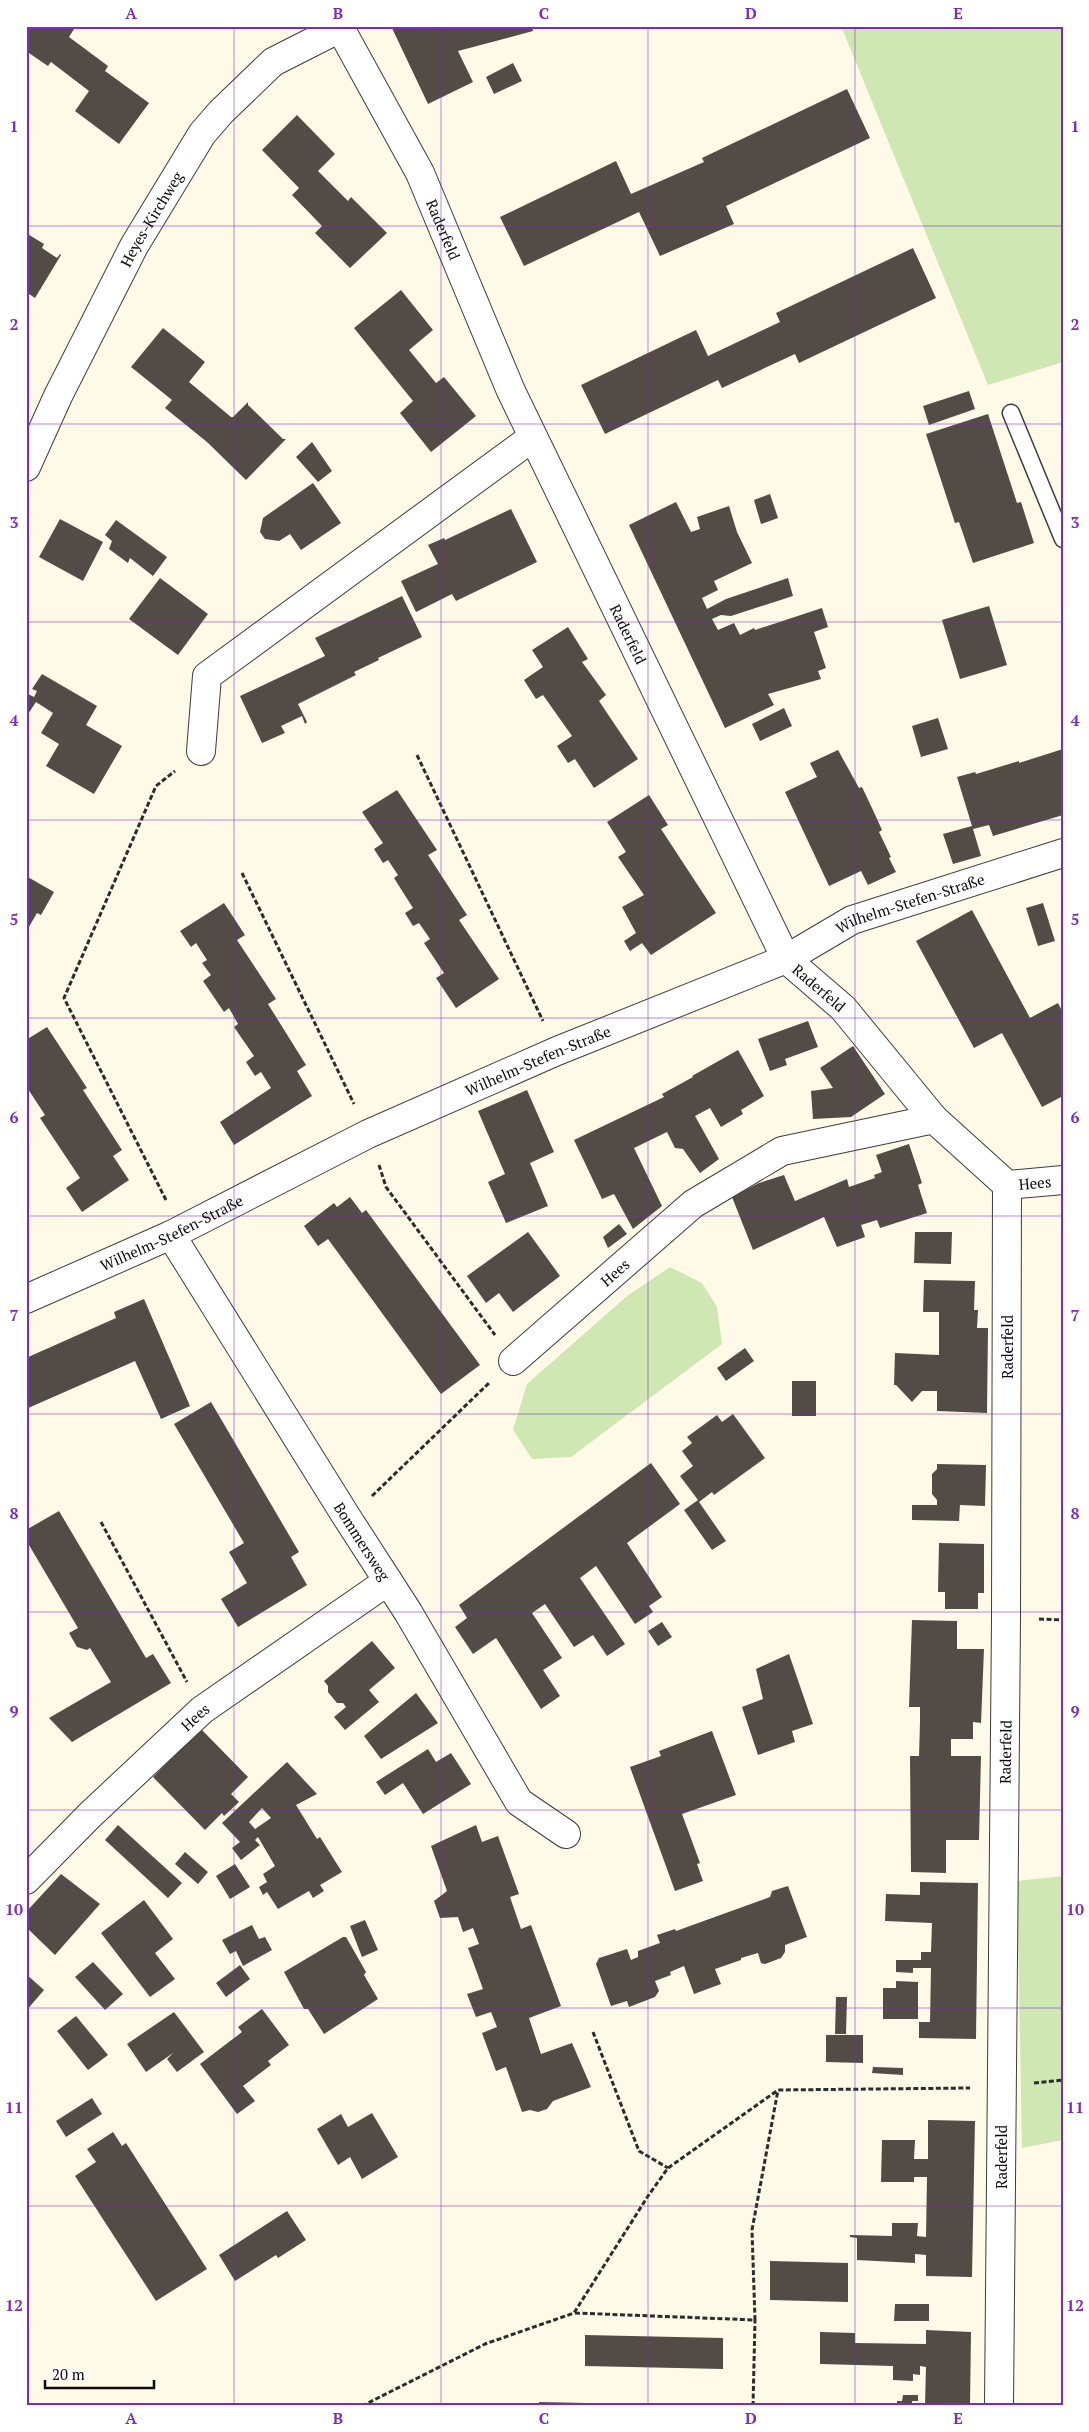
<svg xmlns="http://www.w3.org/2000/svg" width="1089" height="2432" viewBox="0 0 1089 2432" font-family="'PT Serif',serif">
  <rect width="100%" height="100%" fill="#fffae7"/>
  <path fill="#cfe7b2" d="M841 26H1063V362L988 385Z
    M670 1267 702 1283 717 1307 722 1344 571 1457 532 1459 513 1430 527 1384 627 1296Z
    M1063 1876V2140L1022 2148 1017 1881Z"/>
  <path fill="#524b46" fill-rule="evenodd" d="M26 26H76L69 37 108 66 105 71 149 103 119 144 75 111 89 91 51 62 48 66 26 51Z
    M391 26H532L533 31 458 51 473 82 428 104Z
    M513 63 522 81 494 94 486 77Z
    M847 89 870 138 726 206 734 224 660 256 639 212 524 266 500 217 616 161 631 194 704 162 702 158Z
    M297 115 335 154 318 171 348 201 351 197 387 233 350 268 315 233 322 226 292 195 299 188 262 150Z
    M26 233 44 244 42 248 57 258 60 254 61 255 35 298 26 292Z
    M913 248 936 298 799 363 795 354 722 388 718 380 605 434 581 385 696 330 708 356 780 322 776 313Z
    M401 290 433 330 409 350 436 383 444 377 476 416 431 452 400 413 413 401 354 328Z
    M163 328 205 362 189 382 231 417H233L248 402V405L283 439H286L246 480 207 442 165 408 172 400 131 367Z
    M969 391 975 409 929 425 923 406Z
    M988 414 1017 503 1021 502 1034 543 973 563 959 522 955 523 926 434Z
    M312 442 332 471 318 482 296 457Z
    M313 483 341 523 301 550 290 534 279 541 265 539 260 532 263 518Z
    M770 494 778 518 761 524 754 500Z
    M676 502 691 532 700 529 697 517 729 506 737 532 752 563 714 581 718 590 702 598 707 609 726 599 788 578 793 596 731 616 721 615 712 619 718 630 734 623 740 635 754 628 755 630 822 608 828 627 814 632 826 668 818 671 821 679 768 694 774 705 725 728 629 525Z
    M511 509 537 562 456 601 452 594 416 612 401 581 438 564 428 545 444 538 445 540Z
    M60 519 103 542 83 581 39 557Z
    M116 520 167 557 153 576 130 558 128 563 109 549 112 541 105 535Z
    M160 578 208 614 178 655 129 619Z
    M402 596 422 637 378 658 379 660 354 672 356 675 298 704 307 722 305 724 302 716 281 726 285 733 262 743 240 696 325 656 315 638Z
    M989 606 1007 665 960 679 942 620Z
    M568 627 588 659 582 662 606 695 599 701 638 759 594 788 575 759 568 763 557 746 572 736 543 695 536 699 524 680 543 667 532 650Z
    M42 674 97 706 86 725 122 746 94 794 46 766 59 744 41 733 53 713 36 702 26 717V693L34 697 37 691 32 689Z
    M784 708 792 726 760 741 752 724Z
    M938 718 948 749 921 757 912 726Z
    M1063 749V815L993 836 989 825 973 829 981 856 953 864 943 834 972 826 957 777 975 772 976 774 1019 761V763Z
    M838 750 859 788 862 787 872 808 882 830 879 832 891 857 889 858 896 872 868 885 861 871 829 886 785 792 817 777 810 763Z
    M397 790 437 850 428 855 467 915 459 920 499 979 456 1008 436 978 444 973 424 943 430 939 419 923 413 926 405 913 413 908 394 878 398 875 388 860 383 863 374 849 383 843 362 812Z
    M649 795 668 825 661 829 716 913 651 955 642 943 630 951 624 941 636 933 622 907 644 895 618 857 626 852 607 822Z
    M26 876 54 892 41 915 37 913 26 932Z
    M224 903 245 935 237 940 276 999 268 1004 306 1065 297 1071 312 1096 234 1145 220 1122 271 1088 261 1072 255 1076 246 1062 254 1056 234 1027 238 1024 229 1008 224 1012 203 981 211 975 202 963 207 960 196 943 191 947 180 931Z
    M1043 903 1055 941 1038 946 1026 908Z
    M972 910 1030 1018 1058 1003 1063 1013V1096L1042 1107 1002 1033 974 1048 916 941Z
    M808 1021 818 1047 785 1059 787 1065 770 1071 758 1039Z
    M47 1027 87 1088 83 1090 122 1150 113 1156 129 1180 82 1212 66 1188 80 1178 40 1118 45 1115 26 1086V1040Z
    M853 1046 885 1094 851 1117 813 1119 811 1091 833 1088 820 1068Z
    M738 1050 764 1096 741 1110 743 1114 721 1127 710 1108 695 1116 719 1159 700 1173 683 1149 675 1148 667 1132 634 1148 662 1206 633 1229 614 1194 602 1199 574 1140 664 1097 662 1094 693 1077 692 1076Z
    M527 1090 554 1152 530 1163 548 1206 506 1223 488 1182 505 1174 478 1111Z
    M909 1144 922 1183 918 1185 927 1213 880 1228 877 1220 861 1225 865 1237 837 1247 824 1217 753 1250 732 1197 759 1183 784 1175 795 1201 847 1179 849 1187 875 1178 874 1175 882 1172 876 1155Z
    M350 1197 362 1213 366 1210 480 1365 441 1394 328 1239 318 1246 304 1226 334 1203 337 1207Z
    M619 1224 627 1234 608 1248 603 1237Z
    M528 1232 560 1276 513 1312 499 1293 486 1303 467 1276Z
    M915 1232H952L951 1264 914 1263Z
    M924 1280 975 1281 974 1310H978L977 1328H988L987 1413 937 1411V1391H922L912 1402 896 1385H894L895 1353 939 1355V1312H923Z
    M144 1299 190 1406 161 1419 135 1361 26 1409V1358L116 1318 114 1312Z
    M745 1348 754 1361 726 1381 717 1368Z
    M792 1381H816V1416H792Z
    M211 1402 299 1552 291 1557 307 1585 238 1627 221 1599 247 1583 229 1552 244 1543 174 1424Z
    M733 1414 765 1458 714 1495 712 1492 699 1502 726 1541 712 1550 684 1510 698 1500 680 1476 693 1466 682 1451 692 1443 687 1437 717 1415 722 1422Z
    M651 1463 680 1504 627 1543 662 1597 649 1606 653 1612 635 1624 596 1566 580 1578 625 1644 607 1656 593 1635 574 1647 545 1604 532 1613 562 1658 543 1670 560 1696 541 1709 496 1638 473 1654 455 1627 467 1618 459 1605Z
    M937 1464 986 1465 985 1506 960 1505 959 1521 912 1520V1505H937V1500L932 1494V1474L937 1469Z
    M59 1511 146 1658 153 1654 171 1683 72 1742 49 1718 111 1682 90 1648 87 1650 77 1647 69 1633 78 1628 26 1540V1530Z
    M939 1543 984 1544V1593H978V1609H945V1592H938Z
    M912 1620 957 1621V1649H984L981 1723 973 1722V1739H951V1756H981L979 1840H946V1873L911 1872 910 1756H919L920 1722V1707H909Z
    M662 1622 672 1637 658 1646 648 1631Z
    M372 1641 395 1668 369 1690 379 1702 345 1730 334 1717 346 1707 343 1703H337L328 1692V1686L324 1681Z
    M789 1654 813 1724 792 1731 795 1742 758 1755 742 1707 763 1699 756 1669Z
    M416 1693 438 1723 381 1759 364 1736Z
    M201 1729 248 1777 231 1794 239 1802 224 1816 222 1813 205 1830 153 1777Z
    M712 1731 736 1795 682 1814 700 1863 697 1864 703 1881 675 1891 630 1767 661 1756 659 1751Z
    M428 1749 436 1762 451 1753 471 1784 423 1814 403 1783 385 1795 376 1782Z
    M287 1762 317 1794 296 1805 317 1839 320 1837 342 1872 320 1885 324 1891 313 1898 309 1891 278 1909 267 1892 263 1895 259 1887 267 1882 263 1874 275 1866 258 1837 255 1840 260 1845 241 1860 232 1848 240 1842 222 1823ZM262 1808 271 1818 255 1829 249 1822Z
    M118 1825 182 1883 168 1898 105 1840Z
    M476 1825 482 1842 498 1836 519 1894 510 1897 521 1929 531 1925 561 2006 529 2018 541 2054 572 2043 591 2087 553 2101 547 2109 538 2112 530 2110 522 2112 506 2067 496 2071 482 2033 497 2027 491 2012 476 2017 467 1994 483 1989 468 1948 479 1944 473 1928 463 1932 458 1917 440 1918 434 1901 447 1891 431 1846Z
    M185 1852 208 1872 198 1884 175 1864Z
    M235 1864 250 1887 230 1899 216 1876Z
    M61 1874 100 1904 55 1955 26 1927V1912Z
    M920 1882 978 1883 976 2039 919 2038V2022H930L931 1968H913V1973L896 1972V1960H921V1952H931L932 1923 885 1921 886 1894 920 1895Z
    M788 1886 807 1937 785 1945V1952L781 1958 765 1964 761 1963 758 1953 741 1958V1960L715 1969 721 1984 694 1994 684 1966 670 1972 671 1975 655 1981 659 1991 655 1997 629 2007 627 2001 611 2006 596 1964 599 1958 627 1949 631 1960 638 1957V1951L660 1943 657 1935 675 1929 676 1931 770 1897 772 1891Z
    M144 1900 173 1939 155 1953 175 1979 150 1997 101 1933Z
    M365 1920 378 1950 362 1957 350 1926Z
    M252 1925 259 1939 265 1937 272 1950 243 1966 236 1951 230 1954 222 1940Z
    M343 1937H346L366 1972 364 1975 378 1999 324 2034 308 2009H304L284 1972Z
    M93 1962 123 1994 105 2010 75 1977Z
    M240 1965 250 1979 226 1997 216 1983Z
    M26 1974 44 1990 26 2011Z
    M896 1981 918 1982V2019H883V1988H896Z
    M836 1997H847L846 2034H835Z
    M262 2009 289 2045 268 2061 271 2065 243 2086 255 2101 237 2114 200 2064 242 2032 238 2027Z
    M174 2012 204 2052 177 2072 167 2059 173 2053 146 2072 127 2044Z
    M76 2016 108 2055 88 2070 57 2031Z
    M826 2035H863V2063L826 2062Z
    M873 2067 903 2068V2075L872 2073Z
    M92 2098 102 2114 66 2137 56 2121Z
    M372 2113 398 2157 362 2179 350 2157 338 2165 317 2129 341 2114 348 2127Z
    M928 2120 975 2121 972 2277 926 2276V2255L915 2254V2263L857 2260V2238L850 2237V2235L892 2236V2223H918L917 2236 926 2237 927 2177H914V2182H881L882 2140H915L914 2159H928Z
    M113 2132 122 2146 126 2143 207 2269 156 2301 75 2176 96 2162 87 2149Z
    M287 2211 306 2240 278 2258 276 2255 235 2281 219 2255Z
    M770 2261 848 2263V2302L770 2300Z
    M895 2304H929V2321H894Z
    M926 2330 971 2332 970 2406H925L926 2367 920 2366V2375L913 2374V2381L893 2380V2366L820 2364V2332L855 2333V2343L926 2344Z
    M585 2335 723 2338V2369L585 2366Z
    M903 2395H918V2401H912V2406H897V2401H902Z
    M539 2402 636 2404V2406H539Z"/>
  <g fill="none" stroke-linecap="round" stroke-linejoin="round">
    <g stroke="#3d3d3d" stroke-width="19">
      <path id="lane" d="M1011 413 1063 539"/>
    </g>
    <g stroke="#3d3d3d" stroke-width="30">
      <g id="street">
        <path id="s1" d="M339 26 420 173 511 391 786 959 843 1008 934 1119 1007 1185 1006 1619 999 2406"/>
        <path id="s2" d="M26 467 58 396 134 246 202 134 221 112 273 62 340 28"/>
        <path d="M201 751 207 676 533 437"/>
        <path id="s3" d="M1007 1185 1063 1180"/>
        <path id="s4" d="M171 1235 346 1516 408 1612 519 1802 566 1834"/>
        <path id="s5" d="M26 1299 171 1235 368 1134 557 1051 786 959 852 920 1063 853"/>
        <path id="s6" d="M513 1361 693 1204 782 1151 934 1119"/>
        <path id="s7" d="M26 1880 90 1815 202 1710 388 1581"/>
      </g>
    </g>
    <path stroke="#2c2c2c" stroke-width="3" stroke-dasharray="5 2.5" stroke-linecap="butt" d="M417 755 543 1021
      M242 873 354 1104
      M379 1165 386 1187 495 1335
      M166 1200 64 998 156 786 175 771
      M372 1496 490 1382
      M101 1522 187 1682
      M1039 1619 1063 1620
      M593 2032 639 2151 668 2168
      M1034 2083 1063 2080
      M575 2313 755 2320 752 2230 778 2090
      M362 2406 485 2344 574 2313 648 2196 668 2168 778 2090 970 2088
      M753 2406 755 2320"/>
    <use href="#lane" stroke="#fff" stroke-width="16"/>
    <use href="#street" stroke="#fff" stroke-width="28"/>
  </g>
  <path fill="none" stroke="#7b2cbf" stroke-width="1" stroke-opacity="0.55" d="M234 26V2406M441 26V2406M648 26V2406M855 26V2406M26 226H1063M26 424H1063M26 622H1063M26 820H1063M26 1018H1063M26 1216H1063M26 1414H1063M26 1612H1063M26 1810H1063M26 2008H1063M26 2206H1063"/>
  <g text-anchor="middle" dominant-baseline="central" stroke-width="5" stroke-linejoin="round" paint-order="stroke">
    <g font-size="15" fill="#0a0a0a" stroke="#fff">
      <text stroke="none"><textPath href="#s2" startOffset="278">Heyes-Kirchweg</textPath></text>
      <text stroke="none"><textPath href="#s1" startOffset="229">Raderfeld</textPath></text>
      <text stroke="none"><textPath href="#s1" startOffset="674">Raderfeld</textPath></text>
      <text stroke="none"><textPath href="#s5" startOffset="970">Wilhelm-Stefen-Straße</textPath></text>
      <text stroke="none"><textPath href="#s1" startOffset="1079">Raderfeld</textPath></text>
      <text stroke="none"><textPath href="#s5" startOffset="565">Wilhelm-Stefen-Straße</textPath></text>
      <text stroke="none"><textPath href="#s3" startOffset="28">Hees</textPath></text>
      <text stroke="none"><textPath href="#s5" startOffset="160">Wilhelm-Stefen-Straße</textPath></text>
      <text stroke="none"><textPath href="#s6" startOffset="135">Hees</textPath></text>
      <text transform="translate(1007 1347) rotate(-90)">Raderfeld</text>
      <text stroke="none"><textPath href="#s4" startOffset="361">Bommersweg</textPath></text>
      <text stroke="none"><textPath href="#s7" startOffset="235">Hees</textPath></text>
      <text transform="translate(1005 1752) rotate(-89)">Raderfeld</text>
      <text transform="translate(1001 2157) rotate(-90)">Raderfeld</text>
    </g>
  </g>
  <rect width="1089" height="2432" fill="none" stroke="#ffffff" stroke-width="55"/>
  <path d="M45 2380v8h109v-8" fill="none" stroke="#0a0a0a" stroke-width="2.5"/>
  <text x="52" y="2380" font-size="15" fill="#0a0a0a" stroke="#ffffff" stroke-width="4" paint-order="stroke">20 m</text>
  <rect x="28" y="28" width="1034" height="2376" fill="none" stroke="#7b2cbf" stroke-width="2"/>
  <g font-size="16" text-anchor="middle" font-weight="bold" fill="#7b2cbf">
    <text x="131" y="19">A</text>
    <text x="338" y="19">B</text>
    <text x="544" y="19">C</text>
    <text x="751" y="19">D</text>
    <text x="958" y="19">E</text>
    <text x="14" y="132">1</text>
    <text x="1075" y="132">1</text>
    <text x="14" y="330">2</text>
    <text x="1075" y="330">2</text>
    <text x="14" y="528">3</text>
    <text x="1075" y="528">3</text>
    <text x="14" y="726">4</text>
    <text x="1075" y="726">4</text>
    <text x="14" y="925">5</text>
    <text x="1075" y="925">5</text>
    <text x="14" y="1123">6</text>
    <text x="1075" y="1123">6</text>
    <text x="14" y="1321">7</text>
    <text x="1075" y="1321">7</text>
    <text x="14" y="1519">8</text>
    <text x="1075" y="1519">8</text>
    <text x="14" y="1717">9</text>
    <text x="1075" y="1717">9</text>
    <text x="14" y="1915">10</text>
    <text x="1075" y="1915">10</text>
    <text x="14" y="2113">11</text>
    <text x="1075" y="2113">11</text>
    <text x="14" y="2311">12</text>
    <text x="1075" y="2311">12</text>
    <text x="131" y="2424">A</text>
    <text x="338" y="2424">B</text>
    <text x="544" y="2424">C</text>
    <text x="751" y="2424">D</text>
    <text x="958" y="2424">E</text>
  </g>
</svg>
